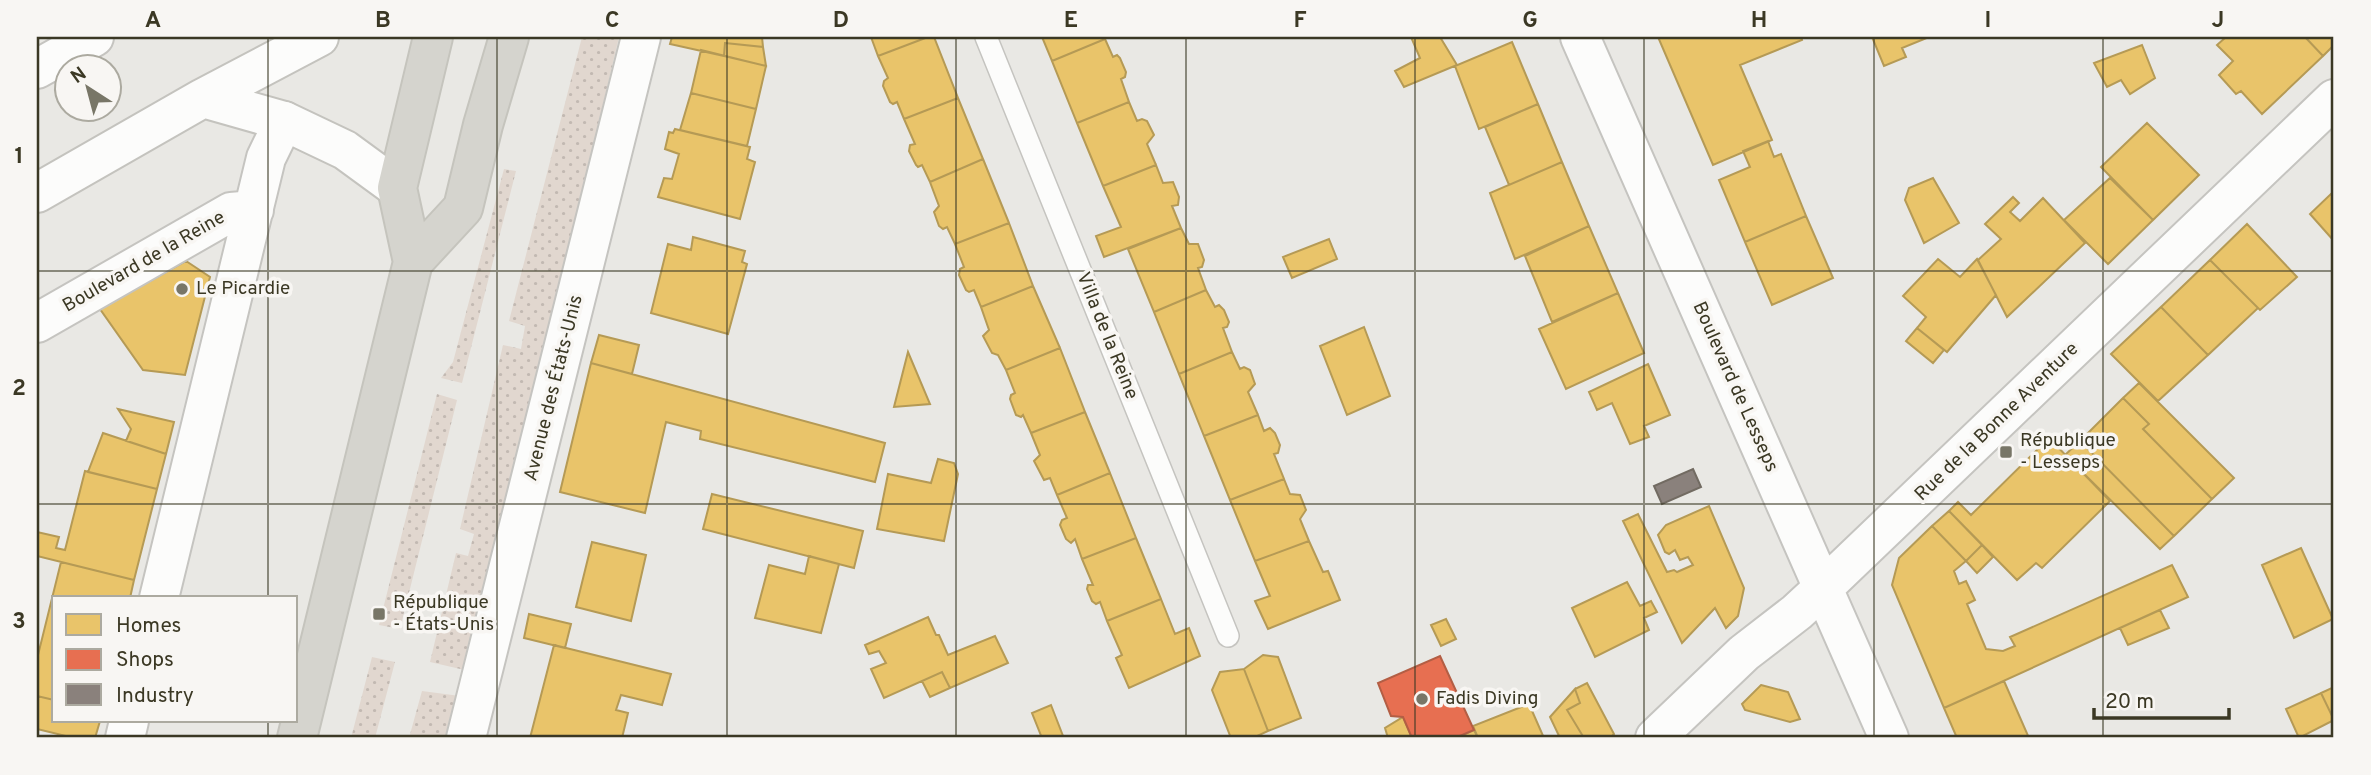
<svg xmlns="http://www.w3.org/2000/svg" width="2371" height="775" viewBox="0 0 2371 775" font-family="Overpass,sans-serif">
  <defs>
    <pattern id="grass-dots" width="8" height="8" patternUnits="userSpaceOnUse" patternTransform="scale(1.75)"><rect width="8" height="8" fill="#e1d7cf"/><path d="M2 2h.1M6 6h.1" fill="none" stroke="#c2b9b2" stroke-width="1.8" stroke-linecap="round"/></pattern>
  </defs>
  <rect width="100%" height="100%" fill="#e9e8e4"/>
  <path fill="url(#grass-dots)" d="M582 37H619L469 671 430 662 456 553 468 556 474 534 460 529 503 345 521 349 525 326 509 321Z
    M504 169 516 171 462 383 441 378 453 362Z
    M437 394 457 400 400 629 379 625Z
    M372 657 395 662 375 738H351Z
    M422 691 460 696 450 738H409Z"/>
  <path fill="#e9c46a" stroke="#b59a55" stroke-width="2" d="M672 37H762L763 47 725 43 724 56 670 44Z
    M871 37H928L878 56Z
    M928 37H934L958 98 904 119 897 102 893 104 890 102 883 86 884 81 888 78 878 56Z
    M1042 37H1105V39L1052 61Z
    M1411 37H1440L1457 65 1404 87 1395 71 1420 58Z
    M1658 37H1801L1802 40 1740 65 1772 140 1713 165Z
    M1872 37H1929L1902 48 1906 57 1884 66Z
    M2226 37H2305L2323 56 2262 114 2241 91 2236 94 2219 75 2233 61 2217 45Z
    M2305 37H2334V45L2323 56Z
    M1105 39 1113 57 1117 55 1120 58 1126 72 1125 77 1121 79 1129 102 1077 123 1052 61Z
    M1512 42 1538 104 1479 129 1455 66Z
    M725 43 763 47 766 66 724 56Z
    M2142 45 2155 78 2130 94 2121 80 2107 87 2094 63Z
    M701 50 766 66 756 109 691 93Z
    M691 93 756 109 747 146 680 130Z
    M958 98 983 159 930 182 922 165 918 167 916 165 909 151 910 145 915 144 904 119Z
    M1129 102 1137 121 1142 119 1147 121 1154 135 1147 144 1156 165 1103 186 1077 123Z
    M1538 104 1562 162 1509 185 1485 127Z
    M2147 123 2199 175 2153 220 2101 167Z
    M675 129 750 147 747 159 755 162 740 219 658 197 664 178 672 179 679 154 665 149 669 132 673 133Z
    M1768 141 1774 157 1781 154 1806 216 1745 242 1719 180 1750 167 1743 151Z
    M983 159 1009 223 955 244 947 227 943 229 939 226 934 212 939 206 930 182Z
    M1562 162 1589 226 1515 259 1490 193Z
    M1156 165 1163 183 1173 182 1179 197 1178 205 1172 206 1181 228 1104 257 1096 236 1121 227 1103 186Z
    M1933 178 1959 223 1924 243 1905 200 1909 188Z
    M2110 178 2153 220 2108 264 2064 220Z
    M2334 191V241L2310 214Z
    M2013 197 2019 203 2010 212 2020 221 2043 198 2085 243 2007 317 1978 260 2001 239 1985 224Z
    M1806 216 1833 278 1772 305 1745 242Z
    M1009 223 1033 286 981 307 974 290 969 292 966 290 959 275 960 269 964 267 955 244Z
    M2247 224 2297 277 2260 310 2210 260Z
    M1589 226 1618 293 1552 322 1525 256Z
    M1181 228 1189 244H1198L1204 260 1202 267 1198 268 1206 290 1154 312 1128 249Z
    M693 237 745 251 742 262 747 264 728 334 651 313 668 244 691 250Z
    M1329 239 1337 259 1292 278 1283 257Z
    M1938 259 1960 277 1977 259 1996 295 1947 352 1917 328 1926 317 1903 296Z
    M2210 260 2258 308 2208 355 2161 307Z
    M186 261 210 277 185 375 143 370 100 309Z
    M1033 286 1060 348 1006 370 998 355 992 353 983 336 989 330 981 307Z
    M1206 290 1215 307 1219 305 1224 310 1229 322 1227 327 1223 328 1232 352 1179 374 1154 312Z
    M1618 293 1644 353 1566 389 1539 329Z
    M2161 307 2208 355 2158 401 2111 354Z
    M1364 327 1390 396 1347 415 1320 346Z
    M1917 328 1944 350 1933 363 1906 341Z
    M599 335 639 345 632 374 591 363Z
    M1060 348 1085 412 1031 433 1023 415 1021 417 1016 415 1010 399 1011 395 1015 393 1006 370Z
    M908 352 930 404 894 407Z
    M1232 352 1240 369 1244 367 1250 370 1255 384 1248 392 1258 415 1204 436 1179 374Z
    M591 363 885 443 875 482 700 439 701 431 666 422 645 513 560 492Z
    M1648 364 1670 415 1644 426 1649 437 1630 444 1612 403 1597 410 1589 392Z
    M2139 383 2234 478 2212 499 2143 429 2149 424 2123 398Z
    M2123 398 2149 424 2143 429 2212 499 2174 536 2080 441Z
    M118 409 174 422 166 454 126 441 131 429Z
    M1085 412 1110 473 1057 495 1050 478 1044 480 1034 461 1040 455 1031 433Z
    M1258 415 1264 431 1270 428 1275 433 1280 445 1278 453 1274 454 1284 479 1230 500 1204 436Z
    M103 433 166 454 157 489 88 472Z
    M2049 438 2110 501 2042 568 2036 563 2017 580 1949 511 1958 502 1971 515Z
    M2080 441 2174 536 2160 549 2065 455Z
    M938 459 954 463 958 474 944 541 877 529 888 474 931 483Z
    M85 471 157 489 134 580 37 556V532L59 537 56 548 65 550Z
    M1110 473 1136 538 1082 559 1075 539 1071 543 1066 539 1060 525 1062 520 1067 518 1057 495Z
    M1284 479 1290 494 1300 495 1306 510 1300 519 1309 541 1255 561 1230 500Z
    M712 494 863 531 854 568 703 529Z
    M1709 506 1744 588 1738 616 1726 628 1715 608 1682 643 1623 521 1638 514 1667 572 1674 570 1677 572 1693 565 1688 557 1680 560 1675 550 1669 554 1665 552 1658 535 1666 525Z
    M1949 511 1982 545 1966 561 1932 526Z
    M1932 526 1966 561 1954 571 1959 584 1966 581 1975 600 1967 604 1986 649 2003 651 2015 646 2010 637 2172 565 2188 597 1944 708 1892 585 1899 558Z
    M1136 538 1161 599 1107 621 1100 602 1096 604 1092 601 1087 589 1088 585H1093L1082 559Z
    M1309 541 1323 572 1328 571 1340 600 1268 629 1255 601 1270 596 1255 561Z
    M592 542 646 555 631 621 576 607Z
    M1982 545 1993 557 1977 573 1966 561Z
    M2301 548 2333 619 2294 638 2262 565Z
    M809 556 839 564 821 633 755 618 769 565 805 574Z
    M61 562 134 580 130 598H54V700L37 696V659Z
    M1627 582 1640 606 1651 601 1657 612 1644 618 1649 630 1595 657 1572 608Z
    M1161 599 1175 634 1189 628 1200 656 1129 688 1116 658 1122 655 1107 621Z
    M2160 610 2169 628 2128 645 2120 628Z
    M529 614 571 624 565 648 524 638Z
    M928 617 936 635H939L948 655 995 636 1008 663 950 688 942 672 884 698 871 669 886 663 879 651 869 654 865 645Z
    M1446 619 1456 639 1441 646 1431 625Z
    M554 645 671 674 662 705 621 695 616 710 628 713 622 738H530Z
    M1263 655 1278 657 1301 718 1268 731 1244 669Z
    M1244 669 1268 731 1253 738H1231L1212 690 1220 672Z
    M942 672 950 688 930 697 922 681Z
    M2004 681 2029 738H1957L1944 708Z
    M1587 683 1614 734 1610 738H1584L1567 710 1580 703 1575 689Z
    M1761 685 1788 692 1800 719 1790 722 1745 710 1742 704Z
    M2334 687V720L2321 693Z
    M1575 689 1580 703 1567 710 1584 738H1560L1550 717Z
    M2321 693 2334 720 2299 738 2286 709Z
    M37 696 54 700V721H100L95 738H66V736L37 729Z
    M1529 704 1544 738H1478L1473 726Z
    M1051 705 1063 736 1058 738H1042L1032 713Z
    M1403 717 1412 738H1388L1385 728Z
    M1474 730 1478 738H1462L1461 736Z"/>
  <path fill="#e76f51" stroke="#b35e44" stroke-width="2" d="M1440 656 1474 730 1455 738H1412L1403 717 1391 716 1378 683Z"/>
  <path fill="#8a817c" stroke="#726b62" stroke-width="2" d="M1693 469 1701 487 1662 504 1654 486Z"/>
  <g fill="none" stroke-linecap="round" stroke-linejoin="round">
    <g stroke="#c5c4c0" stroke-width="24">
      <path id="lane" d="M986 37 1228 636"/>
    </g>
    <g stroke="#c5c4c0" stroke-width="42">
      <path id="street" d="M1580 37 1889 738
        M37 69 94 37
        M37 323 231 212 254 210
        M159 598 266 158 284 121
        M125 738 129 721
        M466 738 641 37
        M1655 738 1744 653 1797 612 1824 587 2334 99"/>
    </g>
    <g stroke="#c4c3be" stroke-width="42">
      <path id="secondary" d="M203 98 284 121 345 150 397 188
        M37 193 203 98 319 37"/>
    </g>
    <g stroke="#c5c4bd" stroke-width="42">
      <path id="primary" d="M413 262 463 208 483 125 509 37
        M297 738 413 262 397 188 433 37"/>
    </g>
    <use href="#lane" stroke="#fcfcfb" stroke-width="21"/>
    <use href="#street" stroke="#fcfcfb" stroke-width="38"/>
    <use href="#secondary" stroke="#fcfcfb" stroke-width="38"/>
    <use href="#primary" stroke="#d5d4ce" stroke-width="38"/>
  </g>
  <path fill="none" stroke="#3b3824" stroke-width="2" stroke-opacity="0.55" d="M268 37V598M497 37V738M727 37V738M956 37V738M1186 37V738M1415 37V738M1644 37V738M1874 37V738M2103 37V738M37 271H2334M37 504H2334M268 721V738"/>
  <g fill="#787667" stroke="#f8f6f3" stroke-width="2.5">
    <circle cx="182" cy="289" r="7"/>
    <rect x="1999" y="445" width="14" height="14" rx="3.5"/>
    <rect x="372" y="607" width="14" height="14" rx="3.5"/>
    <circle cx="1422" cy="699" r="7"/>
  </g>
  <g text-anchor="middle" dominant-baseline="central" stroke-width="7" stroke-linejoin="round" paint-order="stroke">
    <g font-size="19" fill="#3b3824" stroke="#f8f6f3">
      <text transform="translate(144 262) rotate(-30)">Boulevard de la Reine</text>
      <text transform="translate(1107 336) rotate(68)">Villa de la Reine</text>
      <text transform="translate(1735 387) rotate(66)">Boulevard de Lesseps</text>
      <text transform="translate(554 388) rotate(-76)">Avenue des États-Unis</text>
      <text transform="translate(1997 422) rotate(-44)">Rue de la Bonne Aventure</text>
    </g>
    <g font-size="19" fill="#3b3824" stroke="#f8f6f3" text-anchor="start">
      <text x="196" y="289">Le Picardie</text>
      <text x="2020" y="441">République<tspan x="2020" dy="22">- Lesseps</tspan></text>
      <text x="393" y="603">République<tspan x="393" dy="22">- États-Unis</tspan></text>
      <text x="1436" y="699">Fadis Diving</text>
    </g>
  </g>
  <rect width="2371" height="775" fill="none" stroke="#f8f6f3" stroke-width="77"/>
  <rect x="52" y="596" width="245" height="126" fill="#f8f6f3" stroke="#acaaa0" stroke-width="2"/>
  <rect x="66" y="614" width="35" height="21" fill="#e9c46a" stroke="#acaaa0" stroke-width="2"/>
  <text x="116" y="632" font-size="21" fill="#3b3824">Homes</text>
  <rect x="66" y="649" width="35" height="21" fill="#e76f51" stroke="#acaaa0" stroke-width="2"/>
  <text x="116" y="666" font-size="21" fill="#3b3824">Shops</text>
  <rect x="66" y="684" width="35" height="21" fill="#8a817c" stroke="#acaaa0" stroke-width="2"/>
  <text x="116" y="702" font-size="21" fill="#3b3824">Industry</text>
  <g transform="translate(88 88) rotate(324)"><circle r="33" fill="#f8f6f3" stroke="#acaaa0" stroke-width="2"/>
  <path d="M0-5L12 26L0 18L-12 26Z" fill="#787667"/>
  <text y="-10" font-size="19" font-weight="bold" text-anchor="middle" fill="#3b3824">N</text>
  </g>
  <path d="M2094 708v10h135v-10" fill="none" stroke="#3b3824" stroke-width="3.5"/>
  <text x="2105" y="708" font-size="21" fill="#3b3824" stroke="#f8f6f3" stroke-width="5" paint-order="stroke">20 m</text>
  <rect x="38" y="38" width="2294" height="698" fill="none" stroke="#3b3824" stroke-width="2.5"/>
  <g font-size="23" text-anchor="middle" font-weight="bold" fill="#3b3824">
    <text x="153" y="27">A</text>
    <text x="383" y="27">B</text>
    <text x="612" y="27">C</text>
    <text x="841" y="27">D</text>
    <text x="1071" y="27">E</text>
    <text x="1300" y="27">F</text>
    <text x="1530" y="27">G</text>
    <text x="1759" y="27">H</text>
    <text x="1988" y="27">I</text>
    <text x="2218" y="27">J</text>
    <text x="19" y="163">1</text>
    <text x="19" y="395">2</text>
    <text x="19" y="628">3</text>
  </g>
</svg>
